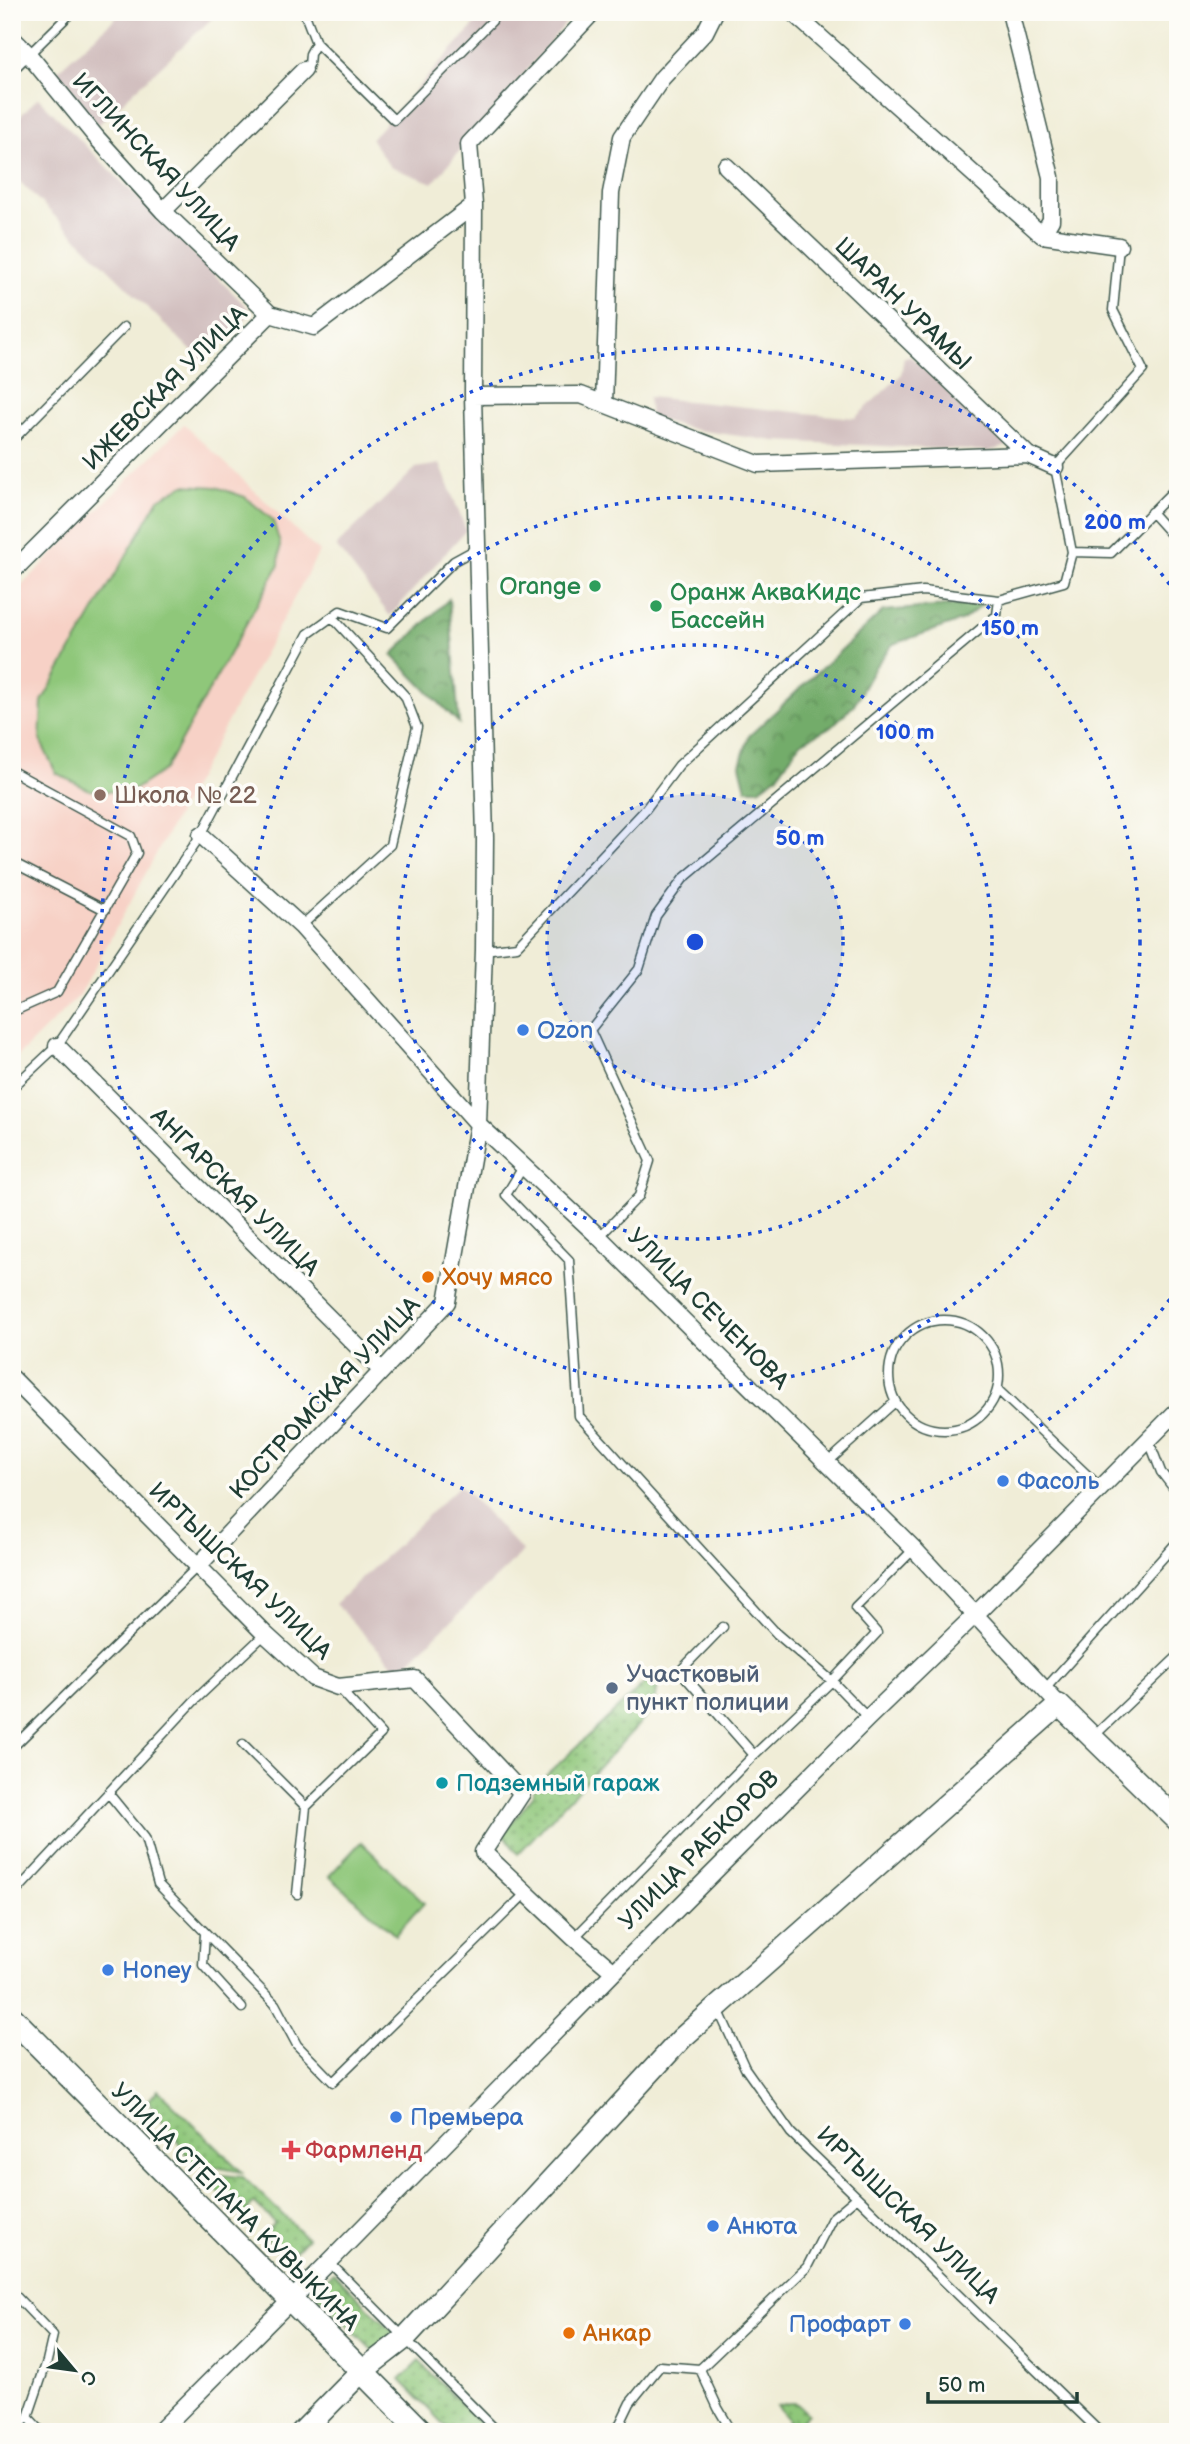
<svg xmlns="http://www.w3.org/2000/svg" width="1190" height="2444" viewBox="0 0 1190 2444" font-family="'Balsamiq Sans',sans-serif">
  <defs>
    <pattern id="grass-dots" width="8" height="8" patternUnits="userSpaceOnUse" patternTransform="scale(1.75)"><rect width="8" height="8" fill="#8fc77a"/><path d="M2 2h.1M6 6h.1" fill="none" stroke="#74a365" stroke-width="1.8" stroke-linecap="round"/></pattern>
    <pattern id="forest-crowns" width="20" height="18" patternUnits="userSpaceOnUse" patternTransform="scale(1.75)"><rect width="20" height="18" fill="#73ac6a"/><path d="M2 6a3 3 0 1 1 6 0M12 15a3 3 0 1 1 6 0" fill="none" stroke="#5e8d58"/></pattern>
  </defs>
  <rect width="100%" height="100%" fill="#fdfcf7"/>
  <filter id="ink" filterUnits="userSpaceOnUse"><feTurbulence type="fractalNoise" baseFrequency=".0143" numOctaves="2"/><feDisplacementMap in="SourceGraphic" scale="14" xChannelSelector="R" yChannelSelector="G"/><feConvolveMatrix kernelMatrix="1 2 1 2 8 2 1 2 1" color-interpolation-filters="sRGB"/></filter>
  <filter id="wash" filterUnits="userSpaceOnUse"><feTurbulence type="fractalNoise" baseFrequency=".00686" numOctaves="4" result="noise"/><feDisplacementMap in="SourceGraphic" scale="28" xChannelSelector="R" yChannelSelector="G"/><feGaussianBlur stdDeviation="1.57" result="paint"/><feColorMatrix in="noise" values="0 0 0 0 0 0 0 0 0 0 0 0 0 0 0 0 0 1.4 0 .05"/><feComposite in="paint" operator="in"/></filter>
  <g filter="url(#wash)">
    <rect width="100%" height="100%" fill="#f0edd7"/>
    <path fill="#f7d1c6" d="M184 424 319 552 80 995 12 1062V595Z"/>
    <path fill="#d2bfbf" d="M122 12H219L98 125 55 73Z
      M486 12H555L566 23 433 183 390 167 371 139Z
      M38 98 252 312 204 363 12 174V124Z
      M904 357H911L1007 446 989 451 775 441 696 430 650 417 648 397 855 418 901 375Z
      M440 464 466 530 390 616 336 546 416 468Z
      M460 1485 523 1552 399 1671 335 1604Z"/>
    <path fill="url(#grass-dots)" stroke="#578257" stroke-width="2" d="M658 1671 660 1673 654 1708 518 1854 503 1834 532 1797 535 1786Z
      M158 2090 242 2172 193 2163 148 2101Z
      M200 2173 243 2177 307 2238 287 2259 263 2236 275 2223 254 2203 242 2216Z
      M333 2272 395 2334 375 2353 314 2291Z
      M419 2361 489 2432H451L400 2380Z
      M789 2403H796L808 2414 792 2430 793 2432H776L789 2420 777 2406Z"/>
    <path fill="url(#forest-crowns)" stroke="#49744f" stroke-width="2" d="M449 599 459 723 392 655Z
      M984 603 963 620 893 644 875 667 854 705 832 726 800 743 777 776 759 789H746L740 765 749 736 883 611Z"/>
    <path fill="#8fc77a" stroke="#578257" stroke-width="2" d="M184 485 216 487 245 497 273 520 280 544 279 565 165 769 129 793 89 790 56 773 40 740 42 701 159 499Z
      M361 1842 424 1903 395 1935 329 1876Z"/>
  </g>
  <g filter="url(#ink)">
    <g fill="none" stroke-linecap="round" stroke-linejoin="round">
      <g stroke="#3e574c" stroke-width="11">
        <path id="service" d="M304 12 316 43 394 120 492 21 494 12
          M304 70 309 65 310 54 316 43
          M12 71 72 12
          M12 441 124 327
          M1151 512 1178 542
          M1072 552 1111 553 1178 486
          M12 771 131 836 137 853 57 992 12 1012
          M12 862 105 910
          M301 926 390 845 417 727 405 696 332 617
          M484 950 517 946 645 810 679 765 861 598 923 591 999 600 1064 582 1072 552 1055 467 1143 370 1113 310 1119 246
          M12 1088 57 1046 201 835 308 634 340 611 387 628 454 561 476 549
          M523 1167 506 1195 569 1260 579 1416 777 1634 832 1681 868 1718
          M599 1237 639 1196 650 1161 590 1030 639 969 656 916 683 879 997 615 999 600
          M889 1375a55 55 0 1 1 110 0a55 55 0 1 1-110 0Z
          M998 1390 1100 1487
          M1149 1441 1161 1472 1178 1494
          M827 1463 895 1402
          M723 1627 680 1671 754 1755 832 1681 877 1633 855 1608 914 1549
          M1045 1689 1178 1541
          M1094 1736 1178 1656
          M243 1744 306 1807
          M12 1748 198 1566
          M109 1794 145 1838 158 1884 275 2004 297 2045 333 2082 526 1893
          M297 1894 306 1807 381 1734 338 1687
          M12 1896 194 1701 265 1634
          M205 1934 203 1965 242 2008
          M574 1938 754 1755
          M718 2009 745 2068 791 2133 1100 2432
          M329 2262 498 2432
          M12 2292 53 2335 47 2361 28 2417 42 2432
          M700 2369 718 2408 732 2432
          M12 2432 28 2417
          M616 2432 630 2403 660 2366 700 2369 807 2267 832 2218 857 2197"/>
      </g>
      <g stroke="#3e574c" stroke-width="19">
        <path id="minor" d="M792 12 1042 235 1051 220V177L1010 12
          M12 38 29 55 96 137 163 211 270 314 314 327 474 205 469 144 593 12
          M726 166 1028 455 1055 467
          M163 211 304 70
          M1042 235 1119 246
          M473 396 581 395 758 464 1028 455
          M604 404 611 193 622 137 662 78 705 32 715 12
          M12 572 270 314
          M201 835 301 926 478 1124 599 1237 914 1549 1059 1705
          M57 1046 382 1371
          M12 1378 265 1634 313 1678 338 1687 415 1679 522 1793 483 1852 574 1938 614 1972
          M198 1566 447 1302 478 1124 484 950 485 838 473 396 474 205
          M159 2432 335 2256 614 1972 868 1718 976 1614 1178 1410"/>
      </g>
      <g stroke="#3e574c" stroke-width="24">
        <path id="tertiary" d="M302 2432 361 2372 405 2338 682 2038 1059 1705 1178 1821"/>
      </g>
      <g stroke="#3e574c" stroke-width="26">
        <path id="secondary" d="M12 2018 422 2432"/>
      </g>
      <use href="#service" stroke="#fff" stroke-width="8"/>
      <use href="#minor" stroke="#fff" stroke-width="16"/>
      <use href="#tertiary" stroke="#fff" stroke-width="21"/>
      <use href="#secondary" stroke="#fff" stroke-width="23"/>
    </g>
  </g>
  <circle cx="695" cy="942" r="148" fill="#1d4ed8" fill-opacity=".12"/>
  <g fill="none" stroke="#1d4ed8" stroke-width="3.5" stroke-dasharray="3.5 7">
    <circle cx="695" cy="942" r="148"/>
    <circle cx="695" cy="942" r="297"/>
    <circle cx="695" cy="942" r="445"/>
    <path d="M1176 1291A594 594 0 1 1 1176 593"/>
  </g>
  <g fill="#2e9e5b" stroke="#fdfcf7" stroke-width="2.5">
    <circle cx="595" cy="586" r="7"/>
    <circle cx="656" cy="606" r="7"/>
  </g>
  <circle fill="#8d6e63" stroke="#fdfcf7" stroke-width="2.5" cx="100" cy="795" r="7"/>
  <g fill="#3f7fe0" stroke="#fdfcf7" stroke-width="2.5">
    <circle cx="523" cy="1030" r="7"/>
    <circle cx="1003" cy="1481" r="7"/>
    <circle cx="108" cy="1970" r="7"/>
    <circle cx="396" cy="2117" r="7"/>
    <circle cx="713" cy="2226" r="7"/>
    <circle cx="905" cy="2324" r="7"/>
  </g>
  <g fill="#e8710a" stroke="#fdfcf7" stroke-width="2.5">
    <circle cx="428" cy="1277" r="7"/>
    <circle cx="569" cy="2333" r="7"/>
  </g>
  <circle fill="#5c6f8a" stroke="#fdfcf7" stroke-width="2.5" cx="612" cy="1688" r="7"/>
  <circle fill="#0f9aa8" stroke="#fdfcf7" stroke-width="2.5" cx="442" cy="1783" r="7"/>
  <path fill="#e0444e" stroke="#fdfcf7" stroke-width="2.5" d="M287.5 2139.5h7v7h7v7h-7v7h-7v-7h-7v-7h7z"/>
  <g text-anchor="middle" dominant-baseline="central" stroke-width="7" stroke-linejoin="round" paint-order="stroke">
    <g font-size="24" fill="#1f3d34" stroke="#fdfcf7">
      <text transform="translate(156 162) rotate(47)">ИГЛИНСКАЯ УЛИЦА</text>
      <text transform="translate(903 304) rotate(44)">ШАРАН УРАМЫ</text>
      <text transform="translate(165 388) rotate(-45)">ИЖЕВСКАЯ УЛИЦА</text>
      <text transform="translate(235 1192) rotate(45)">АНГАРСКАЯ УЛИЦА</text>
      <text transform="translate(708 1309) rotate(45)">УЛИЦА СЕЧЕНОВА</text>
      <text transform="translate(325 1398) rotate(-47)">КОСТРОМСКАЯ УЛИЦА</text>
      <text transform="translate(240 1571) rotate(44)">ИРТЫШСКАЯ УЛИЦА</text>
      <text transform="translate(699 1850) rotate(-45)">УЛИЦА РАБКОРОВ</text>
      <text transform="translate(235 2207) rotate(45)">УЛИЦА СТЕПАНА КУВЫКИНА</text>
      <text transform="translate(908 2215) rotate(44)">ИРТЫШСКАЯ УЛИЦА</text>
    </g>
    <g font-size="24" fill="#27864d" stroke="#fdfcf7" text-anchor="end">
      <text x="581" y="586">Orange</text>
      <text x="670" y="592" text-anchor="start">Оранж АкваКидс<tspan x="670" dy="28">Бассейн</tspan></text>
    </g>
    <g font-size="24" fill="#785e54" stroke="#fdfcf7" text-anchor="start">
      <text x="114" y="795">Школа № 22</text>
    </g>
    <g font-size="24" fill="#366cbe" stroke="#fdfcf7" text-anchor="start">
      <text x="537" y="1030">Ozon</text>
      <text x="1017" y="1481">Фасоль</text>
      <text x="122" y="1970">Honey</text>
      <text x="410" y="2117">Премьера</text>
      <text x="727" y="2226">Анюта</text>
      <text x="891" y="2324" text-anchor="end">Профарт</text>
    </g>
    <g font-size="24" fill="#c56008" stroke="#fdfcf7" text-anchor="start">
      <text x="442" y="1277">Хочу мясо</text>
      <text x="583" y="2333">Анкар</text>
    </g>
    <g font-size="24" fill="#4e5e75" stroke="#fdfcf7" text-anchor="start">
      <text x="626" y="1674">Участковый<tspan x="626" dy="28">пункт полиции</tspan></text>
    </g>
    <g font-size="24" fill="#0d838f" stroke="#fdfcf7" text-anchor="start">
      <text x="456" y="1783">Подземный гараж</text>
    </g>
    <g font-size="24" fill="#be3a42" stroke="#fdfcf7" text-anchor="start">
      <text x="305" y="2150">Фармленд</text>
    </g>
  </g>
  <circle cx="695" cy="942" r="10" fill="#1d4ed8" stroke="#fdfcf7" stroke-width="3.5"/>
  <g font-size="21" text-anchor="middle" font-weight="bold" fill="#1d4ed8" stroke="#fdfcf7" stroke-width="7" stroke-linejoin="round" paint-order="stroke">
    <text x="1115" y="529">200 m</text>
    <text x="1010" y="635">150 m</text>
    <text x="905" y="739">100 m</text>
    <text x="800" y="845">50 m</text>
  </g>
  <rect width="1190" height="2444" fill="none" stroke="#fdfcf7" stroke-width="42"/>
  <g transform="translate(74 2370) rotate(119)" stroke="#fdfcf7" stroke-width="5" paint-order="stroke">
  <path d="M0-5L12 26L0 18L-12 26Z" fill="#1f3d34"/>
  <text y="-10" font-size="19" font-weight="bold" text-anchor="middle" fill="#1f3d34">С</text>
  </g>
  <path d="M928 2392v10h149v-10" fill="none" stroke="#1f3d34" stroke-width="3.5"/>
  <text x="938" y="2392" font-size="21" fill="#1f3d34" stroke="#fdfcf7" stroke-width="5" paint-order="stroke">50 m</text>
</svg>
